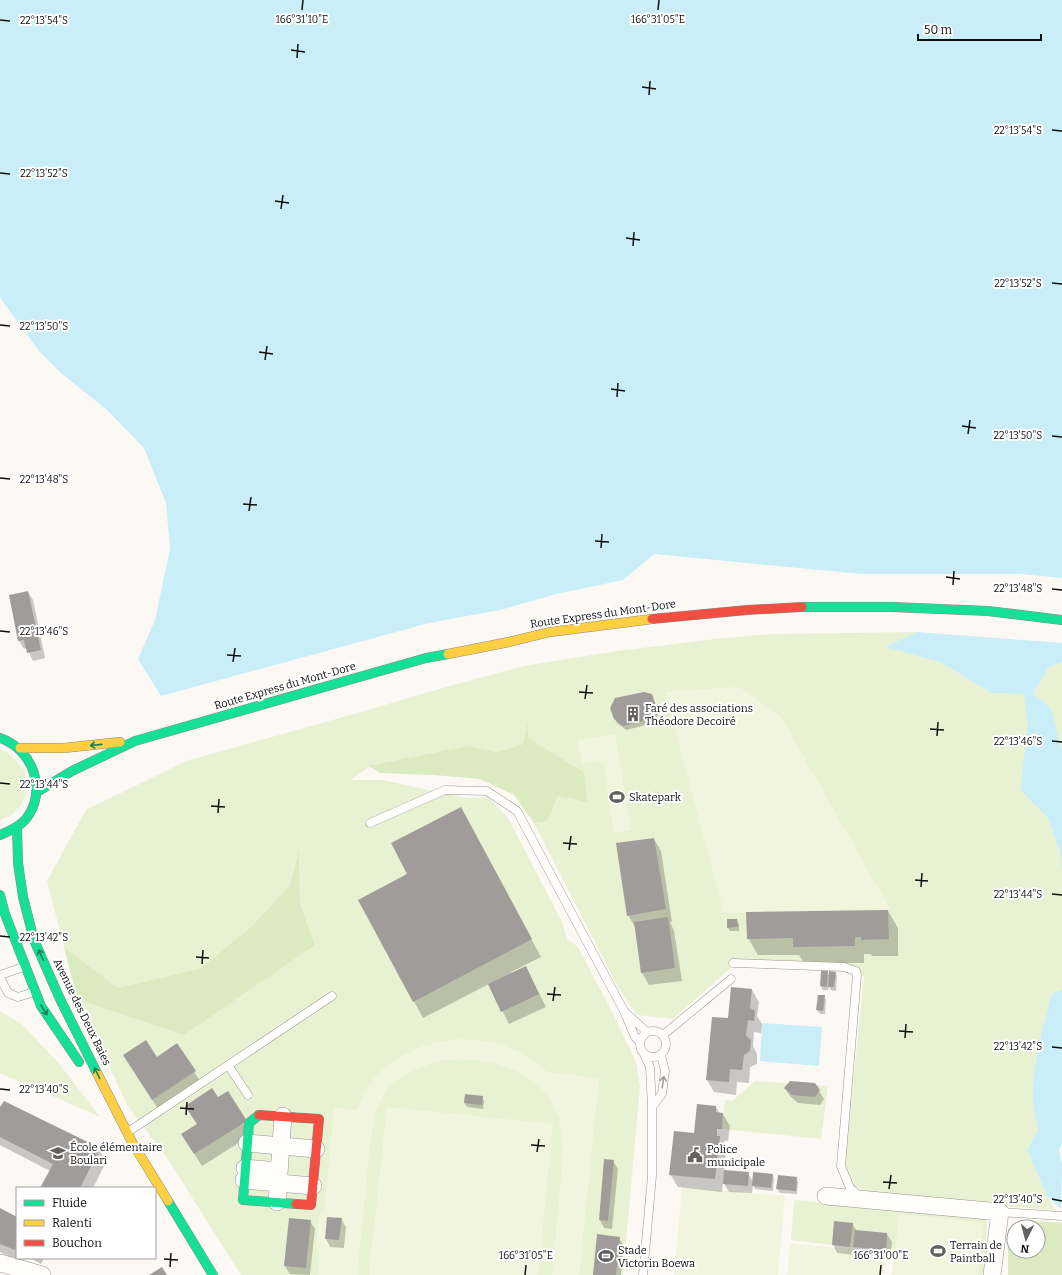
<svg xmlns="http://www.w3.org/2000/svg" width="1062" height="1275" viewBox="0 0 1062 1275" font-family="Bitter,serif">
  <rect width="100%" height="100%" fill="#fcf9f4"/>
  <path fill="#e9f1d3" d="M917 632 886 647 940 662 991 693 1033 694 1049 667 1062 662V990L1052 993C1044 1024 1034 1057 1033 1090 1032 1103 1035 1117 1038 1130L1027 1150 1047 1196 1055 1210 871 1196 852 1183 845 1162 864 976 845 971 741 959 673 1019 637 1015 618 987 534 823 547 821 558 796 584 772 527 738 528 726 523 744 497 752 467 746 372 765 350 780H383L465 798 488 797 508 818 561 920 567 939 578 947 611 1010 636 1062 640 1086 623 1275H241L167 1158 127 1105 79 1000 184 1034 315 945 300 903 299 852 290 885 252 926 201 968 118 988 64 947 47 881 86 810 186 761 368 710 446 687 524 666 617 651 715 639 773 634Z
    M0 749 10 754 25 771 26 795 21 805 13 814 0 820Z
    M0 1011 23 1025 61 1066 100 1117 0 1073Z
    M755 1081 828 1086 821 1139 722 1129 725 1100 732 1101Z
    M794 1200 984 1217 987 1223 984 1275H892L895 1252 791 1240Z"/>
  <path fill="#dceac1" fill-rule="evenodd" d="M528 723V738L584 772 587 802 558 796 547 821 534 823 514 795 480 779 434 775 380 773 369 766 372 765 467 746 497 752 523 744Z
    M299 850 300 903 315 945 184 1035 79 1000 71 975 64 947 118 988 201 968 252 926 290 885Z
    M1021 1220 1062 1223V1275H1008V1229ZM1014 1227H1038V1251H1014Z"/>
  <path fill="#f2f5dd" d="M739 687 781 717 890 909 724 913 665 692Z
    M615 734 631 830 614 833 603 761 582 764 578 740Z
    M461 1039 483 1041 502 1045 517 1051 534 1062 547 1072 599 1078 579 1275H552L563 1158C564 1136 561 1113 547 1095 523 1064 471 1054 435 1062 426 1065 416 1069 407 1074 401 1077 393 1082 388 1088 370 1109 369 1160 366 1187 363 1217 360 1246 357 1275H318L320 1253 316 1248 319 1217 324 1212 334 1108 357 1110C367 1082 383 1065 410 1052 414 1050 419 1047 424 1046 436 1042 448 1041 461 1039Z
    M387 1107 553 1124 538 1275H369Z
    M682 1187 785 1196 778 1275H674Z
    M899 1214 978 1222 983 1227 978 1275H893Z
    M790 1243 886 1253 884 1275H787Z"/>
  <path fill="#c9eef7" d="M0 0H1062V578L1020 574H861L654 554 623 580 557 594 500 610 429 623 161 696 138 659 155 620 170 549 166 503 144 448 107 410 61 373 40 352 0 298Z
    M917 632 1062 643V662L1049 667 1033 694 1051 708 1062 752V869L1060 852 1048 818 1020 789 1028 728 1024 694 991 693 940 662 885 647Z
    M1062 990V1143L1059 1150 1062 1165 1061 1209 1047 1196 1027 1150 1038 1130C1035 1117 1032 1103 1033 1090 1034 1057 1044 1024 1052 993Z
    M762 1023 822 1027 819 1066 760 1061Z"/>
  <path fill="#0003" d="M28 592 33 600 45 658 33 661 27 648 24 649 19 641Z
    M653 699 659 713 654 723 626 730 617 723 615 719Z
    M461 808 541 957 511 972 512 974 526 967 546 1007 509 1024 489 984 423 1018 414 1001 409 875Z
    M654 839 661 851 672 922H670L674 931 682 981 649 985 642 973 635 927 628 915Z
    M888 911 898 928V956H872L871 954H864V963H804L799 955H758L748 938Z
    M737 920 739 924V931H730L728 928Z
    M827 972 830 976 835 973 837 976 836 991 831 990 829 986 828 990H823L821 986Z
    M752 990 759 1002 757 1016 762 1024 761 1033 754 1032 753 1046 757 1054V1064L750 1067 749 1083 737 1082 736 1095 714 1092 707 1080 728 1019Z
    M824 996 826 1000 825 1014H820L817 1010Z
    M177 1045 202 1084 160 1112 132 1068 156 1058Z
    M815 1084 824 1099 820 1105 798 1103 790 1096 785 1088Z
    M482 1097 484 1101 483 1109 467 1107 465 1103Z
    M218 1098 253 1134 202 1166 190 1147 198 1125Z
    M716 1107 720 1114H723L730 1126 728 1141H724V1145L726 1149 724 1171 748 1173 753 1182 772 1175 774 1178 773 1191 755 1189 753 1185 752 1193 729 1192 723 1182 722 1192 678 1187 670 1174 695 1134Z
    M0 1108 99 1149 106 1162 93 1188H41L50 1171 0 1145Z
    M613 1161 618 1169 612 1229 604 1228 600 1220Z
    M796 1178 798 1182 797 1194 780 1193 777 1189Z
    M0 1209 17 1218V1258H23L22 1262 0 1252Z
    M341 1219 346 1227 344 1248 330 1247 326 1239Z
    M310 1221 315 1229 310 1275 290 1274 285 1266Z
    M852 1224 857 1231 887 1234 892 1242 890 1258 859 1255 855 1248V1255L837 1253 833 1244Z
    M619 1238 624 1246 621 1275H594Z
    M30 1258H44L41 1264Z"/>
  <path fill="#a09c99" d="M28 591 41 650 27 653 24 640 18 641 9 595Z
    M644 692 652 694 657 709 652 719 623 726 614 719 610 708 615 698Z
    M461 807 532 939 413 1002 358 900 407 874 391 843Z
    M654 838 666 909 627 916 616 843Z
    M888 910 889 939 861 940V937H855V946L793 947V938L747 939 746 912Z
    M668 917 675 968 641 973 634 922Z
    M727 919H737L738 927 727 928Z
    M526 966 539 994 501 1012 488 984Z
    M821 971H828L827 987 820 986Z
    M829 971 836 972 834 987H828Z
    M731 987 752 989 750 1008 755 1011 754 1021 748 1020 746 1036 751 1040 750 1051 744 1055 742 1070 730 1069 729 1082 706 1080 712 1017 728 1018Z
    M818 995H825L823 1011 816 1010Z
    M146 1040 157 1057 177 1043 196 1071 152 1100 123 1055Z
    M790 1081 815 1083 820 1090 815 1097 792 1095 784 1088Z
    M212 1088 218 1097 228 1091 247 1121 194 1154 181 1134 197 1124 185 1106Z
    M465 1094 483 1096 482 1105 464 1103Z
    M4 1101 100 1148 80 1188H40L53 1164 0 1137V1107Z
    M697 1104 716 1106V1112L723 1113 722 1129H717V1136H720L715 1179 669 1175 674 1131 694 1133Z
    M604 1159 614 1160 608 1221 599 1220Z
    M724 1170 749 1172 748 1186 723 1184Z
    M753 1172 773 1174 771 1188 752 1186Z
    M778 1175 797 1177 796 1191 776 1189Z
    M0 1208 17 1217V1243L15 1250 0 1244Z
    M327 1217 342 1218 339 1240 325 1239Z
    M289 1218 311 1220 306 1268 284 1266Z
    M834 1221 853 1223 850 1247 832 1245Z
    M855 1230 887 1233 886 1250 853 1247Z
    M597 1234 620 1237 616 1275H593Z
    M162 1267 167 1275H149Z"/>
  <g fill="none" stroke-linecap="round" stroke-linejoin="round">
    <g stroke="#969492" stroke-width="9">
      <path id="lane" d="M370 823 445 790 487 791 517 811 624 1011 635 1037 640 1042
        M733 963 844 967 856 971 857 975 841 1166 850 1188 861 1197
        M0 975 24 967
        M0 977 8 993 18 997 34 992
        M626 1013 647 1032
        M640 1044a13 13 0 1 1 26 0a13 13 0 1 1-26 0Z
        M663 1035 731 979
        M228 1065 248 1095
        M652 1107 662 1094 665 1071 661 1055
        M128 1132 332 996
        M1000 1212 1062 1216
        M643 1275 652 1176V1107L650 1067 644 1054"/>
    </g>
    <g stroke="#969492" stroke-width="18">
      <path id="street" d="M247 1143 316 1149
        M245 1168 279 1171
        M244 1180 313 1186
        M826 1196 1000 1212 992 1275
        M277 1202 283 1116
        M0 1263 42 1275"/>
    </g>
    <g stroke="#8c8b89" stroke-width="10">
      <path id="fast" d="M802 607H892L988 611 1062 620
        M0 738C33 749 48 791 26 819 19 827 10 831 0 835
        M37 792 72 771 135 741 426 658 448 654
        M17 827 18 863 23 897 34 940 60 999 97 1073
        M0 895 5 914 41 1006 79 1062
        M259 1115 249 1123 243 1200 296 1204
        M168 1201 213 1275"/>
    </g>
    <g stroke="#8c8b89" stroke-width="10">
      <path id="slow" d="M448 654 509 642 550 632 652 619
        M20 748H64L120 742
        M97 1073 132 1142 168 1201"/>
    </g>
    <g stroke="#8c8b89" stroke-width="10">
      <path id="jam" d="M652 619 747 610 802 607
        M259 1115 319 1119 311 1205 296 1204"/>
    </g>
    <use href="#lane" stroke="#fffefd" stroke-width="8"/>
    <use href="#street" stroke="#fffefd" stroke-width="17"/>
    <use href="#fast" stroke="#16e098" stroke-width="9"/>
    <use href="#slow" stroke="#ffcf43" stroke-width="9"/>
    <use href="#jam" stroke="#f24e42" stroke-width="9"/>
  </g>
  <defs><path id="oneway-shaft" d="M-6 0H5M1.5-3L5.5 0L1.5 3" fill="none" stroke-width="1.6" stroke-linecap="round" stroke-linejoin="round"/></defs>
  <g stroke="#13825a">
    <use href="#oneway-shaft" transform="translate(96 745) rotate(174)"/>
    <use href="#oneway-shaft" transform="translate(41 955) rotate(-114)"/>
    <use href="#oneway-shaft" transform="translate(44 1010) rotate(58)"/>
    <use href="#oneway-shaft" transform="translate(97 1073) rotate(-117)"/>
  </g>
  <use stroke="#9f9e9e" href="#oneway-shaft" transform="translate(663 1082) rotate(-82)"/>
  <path fill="none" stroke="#0f0f0f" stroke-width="1.5" d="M302 10 303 0M658 10 659 0M0 20 10 21M291 50 305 52M297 58 298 44M642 87 656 89M649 95 650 81M1052 130 1062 131M0 173 10 174M275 201 289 203M281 209 283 195M626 238 640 240M633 246 634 232M1052 283 1062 284M0 325 10 326M259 352 273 354M265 360 267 346M611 389 625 391M617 397 618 383M962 426 976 428M968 434 970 420M1052 436 1062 437M0 478 10 479M243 504 257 505M249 511 251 497M595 541 609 542M601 548 602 534M946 577 960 579M953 585 954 571M1052 589 1062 590M0 631 10 632M227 655 241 656M233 662 235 648M579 692 593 693M585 699 587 685M930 729 944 730M937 736 938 722M1052 741 1062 742M0 783 10 784M211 806 225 807M218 813 219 799M563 843 577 844M569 850 571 836M915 880 928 881M921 887 922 873M1052 894 1062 895M0 936 10 937M196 957 209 958M202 964 203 950M547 994 561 995M553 1001 555 987M899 1031 913 1032M905 1038 906 1024M1052 1047 1062 1048M0 1089 10 1090M180 1108 194 1109M186 1115 187 1102M531 1145 545 1146M537 1152 539 1139M883 1182 897 1183M889 1189 891 1175M1052 1199 1062 1201M164 1259 178 1260M170 1267 171 1253M525 1275 526 1265M880 1275 881 1265"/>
  <defs>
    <g id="building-bare" transform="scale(1.2)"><path d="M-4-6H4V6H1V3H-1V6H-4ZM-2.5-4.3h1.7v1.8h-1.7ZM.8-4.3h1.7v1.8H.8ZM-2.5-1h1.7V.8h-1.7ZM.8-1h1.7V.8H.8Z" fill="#62615f" stroke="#fff" stroke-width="2.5" paint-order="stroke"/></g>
    <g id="stadium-bare" transform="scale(1.2)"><path d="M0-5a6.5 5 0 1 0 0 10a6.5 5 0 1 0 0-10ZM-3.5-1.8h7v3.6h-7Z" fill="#62615f" stroke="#fff" stroke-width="2.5" paint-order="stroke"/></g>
    <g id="school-bare" transform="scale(1.2)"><path d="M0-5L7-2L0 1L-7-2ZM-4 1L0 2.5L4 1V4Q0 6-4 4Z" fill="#62615f" stroke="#fff" stroke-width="2.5" paint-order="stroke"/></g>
    <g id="civic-bare" transform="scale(1.2)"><path d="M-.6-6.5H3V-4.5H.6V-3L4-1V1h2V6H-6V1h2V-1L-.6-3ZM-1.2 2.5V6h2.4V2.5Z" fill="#62615f" stroke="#fff" stroke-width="2.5" paint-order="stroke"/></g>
  </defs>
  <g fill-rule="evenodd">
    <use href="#building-bare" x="633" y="714"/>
    <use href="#stadium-bare" x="617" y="797"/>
    <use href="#school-bare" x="58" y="1153"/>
    <use href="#civic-bare" x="695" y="1155"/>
    <use href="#stadium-bare" x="938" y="1251"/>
    <use href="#stadium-bare" x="606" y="1256"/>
  </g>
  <g text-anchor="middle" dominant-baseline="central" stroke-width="4" stroke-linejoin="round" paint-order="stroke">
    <g font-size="11" fill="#0f0f0f" stroke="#fff">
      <text transform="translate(603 614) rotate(-8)">Route Express du Mont-Dore</text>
      <text transform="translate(285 686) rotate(-16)">Route Express du Mont-Dore</text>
      <text transform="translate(82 1012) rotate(64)">Avenue des Deux Baies</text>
    </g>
    <g font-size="11" fill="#0f0f0f" stroke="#fff" text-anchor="start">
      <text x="645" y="708">Faré des associations<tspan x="645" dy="13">Théodore Decoiré</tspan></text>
      <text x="629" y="797">Skatepark</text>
      <text x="70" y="1147">École élémentaire<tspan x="70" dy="13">Boulari</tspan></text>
      <text x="707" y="1149">Police<tspan x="707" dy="13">municipale</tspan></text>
      <text x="950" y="1245">Terrain de<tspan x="950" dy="13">Paintball</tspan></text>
      <text x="618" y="1250">Stade<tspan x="618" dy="13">Victorin Boewa</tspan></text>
    </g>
  </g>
  <g font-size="10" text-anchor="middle" fill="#0f0f0f" stroke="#fff" stroke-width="4" stroke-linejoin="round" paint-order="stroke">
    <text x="302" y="23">166°31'10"E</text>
    <text x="658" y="23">166°31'05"E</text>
    <text x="44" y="24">22°13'54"S</text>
    <text x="1018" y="134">22°13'54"S</text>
    <text x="44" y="177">22°13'52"S</text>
    <text x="1018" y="287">22°13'52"S</text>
    <text x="44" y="330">22°13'50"S</text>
    <text x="1018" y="439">22°13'50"S</text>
    <text x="44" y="483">22°13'48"S</text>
    <text x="1018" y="592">22°13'48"S</text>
    <text x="44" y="635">22°13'46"S</text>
    <text x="1018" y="745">22°13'46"S</text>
    <text x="44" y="788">22°13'44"S</text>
    <text x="1018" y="898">22°13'44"S</text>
    <text x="44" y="941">22°13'42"S</text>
    <text x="1018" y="1050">22°13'42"S</text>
    <text x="44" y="1093">22°13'40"S</text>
    <text x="1018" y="1203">22°13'40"S</text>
    <text x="526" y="1259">166°31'05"E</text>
    <text x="881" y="1259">166°31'00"E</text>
  </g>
  <rect x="16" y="1187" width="140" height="72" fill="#ffffff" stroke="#9f9f9f"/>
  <rect x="24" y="1200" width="20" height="6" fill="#16e098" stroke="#9f9f9f"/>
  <text x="52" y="1207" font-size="12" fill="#0f0f0f">Fluide</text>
  <rect x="24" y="1220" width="20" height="6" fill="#ffcf43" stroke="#9f9f9f"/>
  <text x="52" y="1227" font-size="12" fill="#0f0f0f">Ralenti</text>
  <rect x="24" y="1240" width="20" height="6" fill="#f24e42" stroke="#9f9f9f"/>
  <text x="52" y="1247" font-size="12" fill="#0f0f0f">Bouchon</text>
  <g transform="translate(1026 1239) rotate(186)"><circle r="19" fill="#ffffff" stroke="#9f9f9f"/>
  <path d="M0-3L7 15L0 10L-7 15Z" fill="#62615f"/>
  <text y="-6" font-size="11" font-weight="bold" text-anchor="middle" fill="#0f0f0f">N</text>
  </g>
  <path d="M918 34v6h123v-6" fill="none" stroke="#0f0f0f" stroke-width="2"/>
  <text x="924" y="34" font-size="12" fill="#0f0f0f" stroke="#ffffff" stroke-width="3" paint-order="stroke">50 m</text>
</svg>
